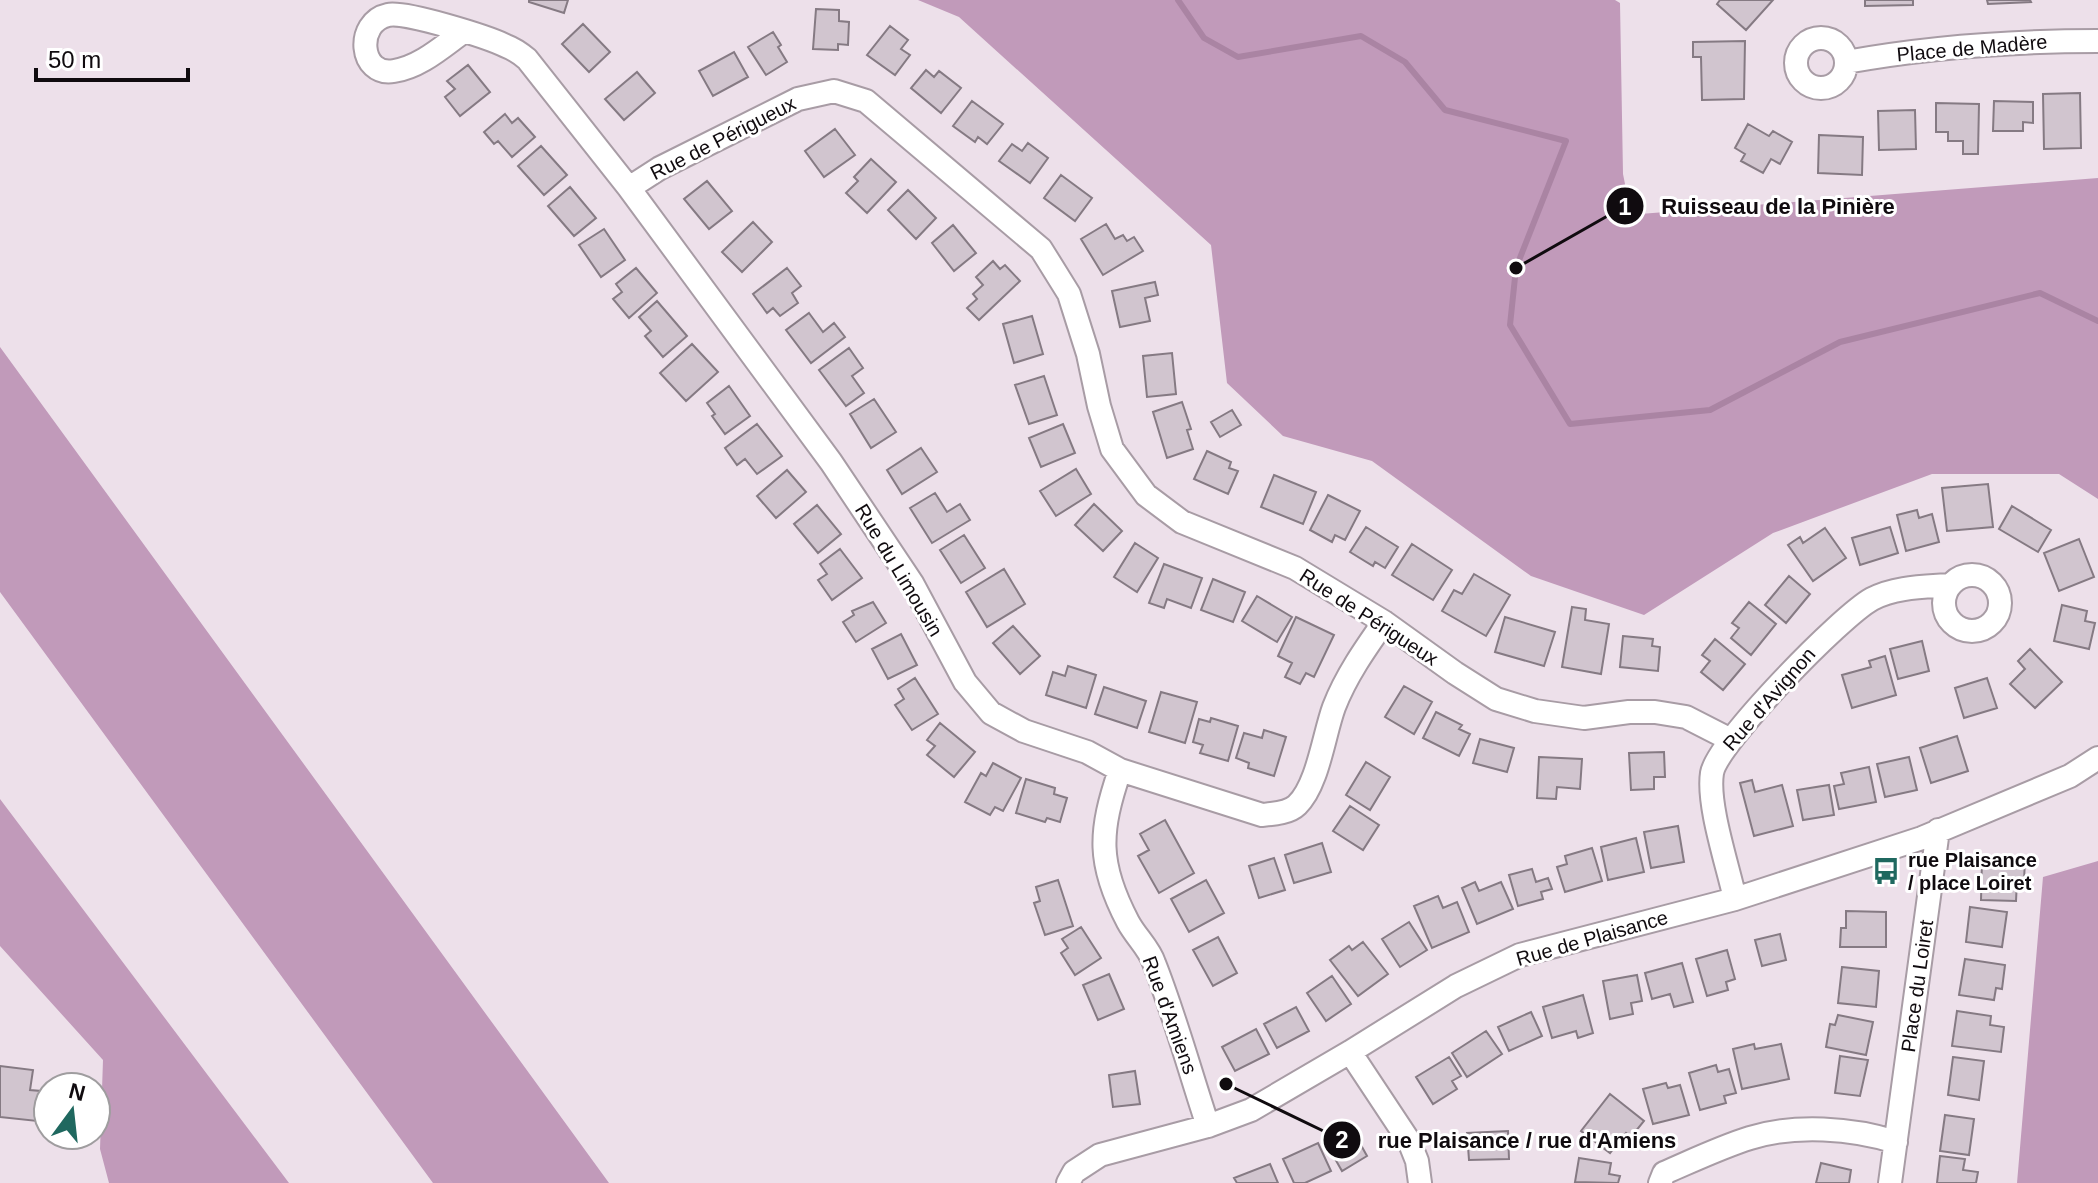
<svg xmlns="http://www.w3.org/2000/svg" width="2098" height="1183" viewBox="0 0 2098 1183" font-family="Helvetica,sans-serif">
  <rect width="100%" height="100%" fill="#ede0ea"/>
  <path fill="#c19aba" d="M918 0H1615L1620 3 1623 174 1628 199 1640 214 2098 178V499L2059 474H1932L1773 533 1644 615 1531 576 1372 461 1283 436 1227 383 1211 245 959 17Z
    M0 347 609 1183H433L0 592Z
    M0 799 289 1183H109L100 1149 103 1060 0 946Z
    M2098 861V1183H2017L2043 877Z"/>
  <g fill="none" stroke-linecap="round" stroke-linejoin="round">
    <path stroke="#aa84a3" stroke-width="6" d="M1178 0 1204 38 1238 57 1361 36 1405 62 1445 110 1566 141 1516 268 1510 325 1570 424 1710 410 1840 342 2040 293 2098 321"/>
  </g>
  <path fill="#d1c5cf" stroke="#857a83" stroke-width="2" d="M529 0H568L564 13 529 2Z
    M1720 0H1773L1746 30 1717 4Z
    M1865 0H1913V5L1865 6Z
    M1987 0H2030L2031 2 1988 4Z
    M816 9 839 10V21L849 22 848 45 838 44V50L813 49Z
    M583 24 610 52 589 72 562 44Z
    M890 26 908 40 901 49 910 55 895 75 867 55Z
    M773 32 781 45 778 47 787 62 766 75 748 47Z
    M1745 41 1744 99 1702 100 1701 57H1693V42Z
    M734 52 748 77 713 96 699 71Z
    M468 65 490 92 460 116 445 97 455 89 447 81Z
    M926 70 934 77 939 71 961 88 941 113 911 88Z
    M637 72 655 93 624 120 605 99Z
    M2080 93 2081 148 2044 149 2043 94Z
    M972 101 1003 124 987 144 978 137 975 142 953 126Z
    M1994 101 2033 102V123L2023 122V131H1993Z
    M1936 103 1979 104 1978 154H1963V141H1948V132H1936Z
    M1915 110 1916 149 1879 150 1878 111Z
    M505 114 512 123 518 118 535 137 512 157 498 141 494 144 484 132Z
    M1748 124 1769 136 1773 131 1792 142 1780 164 1771 159 1763 173 1741 161 1745 154 1735 148Z
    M835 129 855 155 824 177 805 151Z
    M1819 135 1863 137 1862 175 1818 173Z
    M1028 143 1048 158 1030 183 999 161 1012 144 1022 151Z
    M541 146 567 175 544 195 518 166Z
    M871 159 896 182 867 213 846 193 858 181 854 177Z
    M1061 175 1092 198 1075 221 1044 198Z
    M707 181 732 211 709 229 684 199Z
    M570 187 596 218 574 236 548 206Z
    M908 190 936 218 916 239 888 210Z
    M753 222 772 242 742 272 722 252Z
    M1106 224 1115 239 1123 235 1127 241 1134 237 1143 251 1103 275 1081 239Z
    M953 225 976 253 954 271 932 243Z
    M604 229 625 260 601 277 579 245Z
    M993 261 1000 269 1005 265 1020 281 979 320 967 308 977 299 973 294 983 285 976 277Z
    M636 268 657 293 629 318 613 299 622 292 616 284Z
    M787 268 801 286 792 293 798 303 780 316 773 308 767 313 753 294Z
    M1155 282 1158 295 1145 298 1150 321 1120 327 1112 291Z
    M657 301 687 336 663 357 645 336 651 331 639 317Z
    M809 313 823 332 834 323 845 337 811 363 786 330Z
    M1032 316 1043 354 1014 363 1003 324Z
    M692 344 718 372 686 401 660 373Z
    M849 348 863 368 852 376 864 393 846 406 819 370Z
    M1172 353 1176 394 1147 397 1143 356Z
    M1044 376 1057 415 1029 424 1015 385Z
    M729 386 750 416 725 434 712 416 715 414 707 403Z
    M874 399 896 432 871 448 850 414Z
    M1182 402 1191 429 1187 430 1193 449 1167 458 1153 412Z
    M1232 410 1241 425 1220 437 1211 422Z
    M757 424 782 456 757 474 745 459 737 465 725 448Z
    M1063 424 1075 453 1041 467 1029 438Z
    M921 448 937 472 902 494 887 470Z
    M1207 451 1231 462 1229 468 1238 471 1228 494 1194 479Z
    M1076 469 1091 494 1056 516 1040 491Z
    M787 470 806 492 776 518 757 496Z
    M1274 475 1316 492 1303 524 1261 507Z
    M1988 484 1993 527 1947 531 1942 488Z
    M935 493 947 512 960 504 970 520 932 543 910 508Z
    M1328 495 1360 511 1345 540 1335 535 1332 542 1310 530Z
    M1094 504 1122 531 1103 551 1075 525Z
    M817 505 841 534 818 553 794 524Z
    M2012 506 2051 530 2038 552 1999 529Z
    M1917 510 1919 518 1932 514 1939 542 1906 551 1897 515Z
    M1366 527 1398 547 1385 568 1375 562 1373 566 1350 552Z
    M1890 527 1898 553 1860 565 1852 538Z
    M1825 528 1846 558 1813 581 1788 545 1800 537 1803 543Z
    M964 535 985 568 961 583 940 550Z
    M2079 539 2094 577 2059 591 2044 553Z
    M1135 543 1158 558 1137 592 1114 577Z
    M1412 544 1452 570 1433 600 1392 575Z
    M840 549 862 578 832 600 818 580 827 574 820 564Z
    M1164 564 1202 578 1191 608 1167 599 1164 608 1149 603Z
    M1004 569 1025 604 987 627 966 592Z
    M1474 574 1510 595 1486 636 1442 611 1454 590 1462 594Z
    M1789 576 1810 594 1786 623 1765 605Z
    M1213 579 1245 592 1233 622 1201 610Z
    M1257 596 1292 617 1277 642 1242 621Z
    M873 602 886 623 856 642 843 622 854 615 852 611Z
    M1749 602 1776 624 1751 655 1731 638 1739 628 1732 623Z
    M2062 605 2087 611 2085 621 2095 623 2089 649 2054 641Z
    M1572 607 1586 609 1585 620 1609 624 1601 674 1562 667Z
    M1296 617 1334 635 1314 677 1306 673 1300 684 1285 677 1292 663 1278 656Z
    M1505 617 1555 632 1544 666 1495 652Z
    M1013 626 1040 656 1020 674 993 643Z
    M901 634 917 665 888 679 872 649Z
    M1623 636 1653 639 1652 646 1660 647 1658 671 1620 667Z
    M1715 639 1745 664 1723 690 1701 672 1710 661 1702 655Z
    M1922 641 1929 671 1898 679 1890 649Z
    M2030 649 2062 682 2035 708 2010 684 2025 669 2018 661Z
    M1885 656 1896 695 1852 708 1842 675 1871 667 1869 661Z
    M1068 666 1096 675 1086 708 1046 695 1053 672 1065 676Z
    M915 678 938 714 912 730 895 705 904 699 898 689Z
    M1987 678 1997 708 1964 718 1955 688Z
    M1404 686 1432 702 1414 734 1385 717Z
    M1104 687 1146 701 1137 728 1095 714Z
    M1161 692 1197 702 1185 743 1149 732Z
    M1436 712 1462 725 1459 729 1470 734 1459 756 1423 738Z
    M1211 718 1238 726 1228 761 1200 753 1203 745 1193 742 1199 719 1210 722Z
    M940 723 975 752 954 777 927 755 935 746 927 740Z
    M1264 730 1286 737 1274 776 1248 768 1249 763 1236 758 1244 733 1262 738Z
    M1957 736 1968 771 1931 783 1920 748Z
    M1480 739 1514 748 1507 772 1473 763Z
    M1664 752 1665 777H1654V789L1631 790 1629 753Z
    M1539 757 1582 759 1580 789 1557 787 1556 799 1537 798Z
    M1909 757 1917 790 1885 797 1877 764Z
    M1366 762 1390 777 1370 810 1346 795Z
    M993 763 1021 778 1003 811 995 807 990 815 965 802 981 773 986 776Z
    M1869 767 1876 802 1839 809 1834 786 1844 784 1841 773Z
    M1026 779 1055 788 1054 794 1067 798 1060 822 1047 818 1045 822 1016 813Z
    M1752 780 1755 792 1782 785 1793 826 1754 836 1740 783Z
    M1829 785 1834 815 1803 820 1797 790Z
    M1350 806 1379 825 1363 850 1333 831Z
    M1165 820 1194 873 1159 893 1138 856 1149 850 1140 834Z
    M1678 826 1684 862 1651 868 1644 832Z
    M1636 838 1644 872 1608 880 1601 847Z
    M1322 843 1331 872 1294 883 1285 855Z
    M1592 848 1602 881 1565 892 1557 867 1567 864 1565 856Z
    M1274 858 1285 890 1259 898 1249 866Z
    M1982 859 2025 861 2024 880H2017L2016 901 1981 900Z
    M1532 869 1536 882 1548 878 1552 889 1541 892 1543 899 1518 906 1509 875Z
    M1058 880 1073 926 1045 935 1034 903 1040 901 1036 887Z
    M1206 880 1224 913 1189 932 1171 899Z
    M1475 882 1479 891 1501 882 1513 909 1477 924 1462 888Z
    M1438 896 1443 908 1457 902 1469 932 1432 948 1414 906Z
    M1970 907 2007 912 2002 947 1966 942Z
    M1846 911 1886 912V947H1840L1841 928H1846Z
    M1409 922 1427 950 1400 967 1382 939Z
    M1081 927 1101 958 1075 975 1061 953 1068 948 1062 939Z
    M1780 934 1786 960 1762 966 1755 940Z
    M1218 937 1237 973 1213 986 1193 950Z
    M1363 942 1388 974 1358 996 1330 960 1349 946 1352 950Z
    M1727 950 1735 979 1726 982 1728 990 1707 996 1696 959Z
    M1965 959 2005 965 2002 989 1996 988 1994 1000 1959 995Z
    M1682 963 1693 1002 1674 1007 1670 994 1652 999 1645 973Z
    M1842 967 1879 971 1876 1007 1838 1003Z
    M1109 974 1124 1009 1098 1020 1083 985Z
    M1637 975 1642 1001 1631 1003 1633 1014 1610 1019 1603 981Z
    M1332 976 1351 1004 1326 1021 1307 993Z
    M1583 995 1593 1033 1578 1038 1576 1031 1552 1038 1543 1007Z
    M1296 1007 1309 1031 1277 1048 1264 1024Z
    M1957 1011 1991 1016 1990 1025 2004 1027 2001 1052 1952 1046Z
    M1531 1012 1542 1036 1509 1051 1498 1027Z
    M1838 1015 1873 1022 1866 1055 1826 1047 1830 1024 1835 1025Z
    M1256 1029 1269 1054 1235 1071 1222 1047Z
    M1486 1031 1502 1054 1467 1077 1452 1053Z
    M1754 1044 1755 1049 1781 1044 1789 1079 1742 1089 1733 1049Z
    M1840 1056 1868 1060 1860 1096 1835 1093Z
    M1449 1057 1461 1076 1452 1081 1457 1089 1433 1104 1416 1077Z
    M1953 1057 1984 1061 1979 1100 1948 1095Z
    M1716 1065 1718 1072 1729 1069 1736 1093 1724 1096 1726 1103 1700 1110 1689 1073Z
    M0 1066 33 1070 30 1090 41 1091 37 1121 0 1117Z
    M1135 1071 1140 1104 1113 1107 1109 1075Z
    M1666 1083 1668 1088 1680 1085 1689 1115 1653 1124 1643 1089Z
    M1610 1094 1644 1121 1631 1137 1626 1133 1610 1153 1581 1131Z
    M1945 1115 1974 1119 1969 1155 1940 1151Z
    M1352 1129 1367 1156 1342 1171 1326 1143Z
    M1508 1131 1509 1159 1469 1160 1467 1133Z
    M1318 1143 1331 1171 1305 1183H1294L1283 1159Z
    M1940 1156 1965 1159 1963 1170 1978 1172 1976 1183H1937Z
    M1579 1158 1611 1163 1609 1174 1620 1176 1618 1183 1575 1182Z
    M1821 1163 1851 1170 1849 1183H1816Z
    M1270 1164 1278 1183H1237L1234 1178Z"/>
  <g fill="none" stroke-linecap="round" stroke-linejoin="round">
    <g stroke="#a89ca5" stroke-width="26">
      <path id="minor" d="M463 32C442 47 420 67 394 71 359 77 355 22 388 15 405 11 488 37 506 46 514 49 521 54 527 59L629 188 831 462 912 583 965 682 991 713 1024 731 1087 752 1120 770 1262 815C1273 814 1289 813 1297 805 1318 785 1324 734 1334 707 1346 676 1365 649 1384 622
        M1796 63a25 25 0 1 1 50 0a25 25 0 1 1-50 0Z
        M1846 62C1929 47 2014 41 2098 41
        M629 188 660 168 798 99 834 91 866 101 1041 249 1069 294 1088 354 1099 406 1112 449 1146 495 1182 522 1295 568 1384 622 1455 673 1496 699 1535 711 1584 718 1629 712H1655L1686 717 1731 740
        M1944 603a28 28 0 1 1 56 0a28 28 0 1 1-56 0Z
        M1120 770C1099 832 1097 863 1128 922 1136 937 1149 948 1154 963 1175 1016 1190 1072 1208 1126
        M1735 899C1728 866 1707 805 1712 773 1717 743 1841 616 1872 599 1895 587 1923 587 1949 585
        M1350 1052 1409 1141 1417 1161 1420 1183
        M1068 1183 1074 1172 1100 1155 1208 1126 1251 1110 1350 1052 1456 986 1520 955 1735 899 1922 838 2070 776 2098 758
        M1660 1183 1664 1173C1692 1161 1721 1147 1750 1138 1795 1124 1852 1128 1896 1142
        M1890 1183 1938 830"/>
    </g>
    <use href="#minor" stroke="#fff" stroke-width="22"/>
  </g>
  <defs>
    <g id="bus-bare" transform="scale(2.16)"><path d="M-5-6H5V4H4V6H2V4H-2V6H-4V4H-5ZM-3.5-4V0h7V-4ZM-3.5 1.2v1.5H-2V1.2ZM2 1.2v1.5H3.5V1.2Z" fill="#1f685f" stroke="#fff" stroke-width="2.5" paint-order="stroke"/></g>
  </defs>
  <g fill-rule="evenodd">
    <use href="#bus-bare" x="1886" y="871"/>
  </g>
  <g text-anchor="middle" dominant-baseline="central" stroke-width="6" stroke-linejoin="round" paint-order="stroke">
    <g font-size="20" fill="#100b0f" stroke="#fff">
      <text transform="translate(1972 48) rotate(-5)">Place de Madère</text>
      <text transform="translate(723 138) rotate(-27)">Rue de Périgueux</text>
      <text transform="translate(899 570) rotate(59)">Rue du Limousin</text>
      <text transform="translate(1369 617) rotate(33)">Rue de Périgueux</text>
      <text transform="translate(1769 699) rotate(-49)">Rue d'Avignon</text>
      <text transform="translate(1592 938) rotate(-16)">Rue de Plaisance</text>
      <text transform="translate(1917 986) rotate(-82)">Place du Loiret</text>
      <text transform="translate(1170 1015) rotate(70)">Rue d'Amiens</text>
    </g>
    <g font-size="20" font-weight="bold" fill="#100b0f" stroke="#fff" text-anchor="start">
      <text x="1908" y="860">rue Plaisance<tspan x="1908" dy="23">/ place Loiret</tspan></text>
    </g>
  </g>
  <path fill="none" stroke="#100b0f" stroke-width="3" d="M1516 268L1625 206M1226 1084L1342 1140"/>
  <g fill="#100b0f" stroke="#fff" stroke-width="3">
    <circle cx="1516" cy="268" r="8"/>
    <circle cx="1226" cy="1084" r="8"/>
    <circle cx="1625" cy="206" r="20"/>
    <circle cx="1342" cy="1140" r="20"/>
  </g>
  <g font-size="24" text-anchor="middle" font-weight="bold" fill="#fff">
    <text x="1625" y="215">1</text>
    <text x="1342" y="1148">2</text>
  </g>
  <g font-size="22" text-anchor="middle" font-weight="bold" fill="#100b0f" stroke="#fff" stroke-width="6" stroke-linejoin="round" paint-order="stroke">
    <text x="1778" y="214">Ruisseau de la Pinière</text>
    <text x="1527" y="1148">rue Plaisance / rue d'Amiens</text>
  </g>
  <g transform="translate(72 1111) rotate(15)"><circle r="38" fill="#ffffff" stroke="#9f9d9f" stroke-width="2"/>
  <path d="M0-6L14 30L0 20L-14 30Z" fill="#1f685f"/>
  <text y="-12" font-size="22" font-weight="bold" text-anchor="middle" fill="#100b0f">N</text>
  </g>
  <path d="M36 68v12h152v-12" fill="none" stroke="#100b0f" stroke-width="4"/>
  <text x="48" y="68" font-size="24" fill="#100b0f" stroke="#ffffff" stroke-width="6" paint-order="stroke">50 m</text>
</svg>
